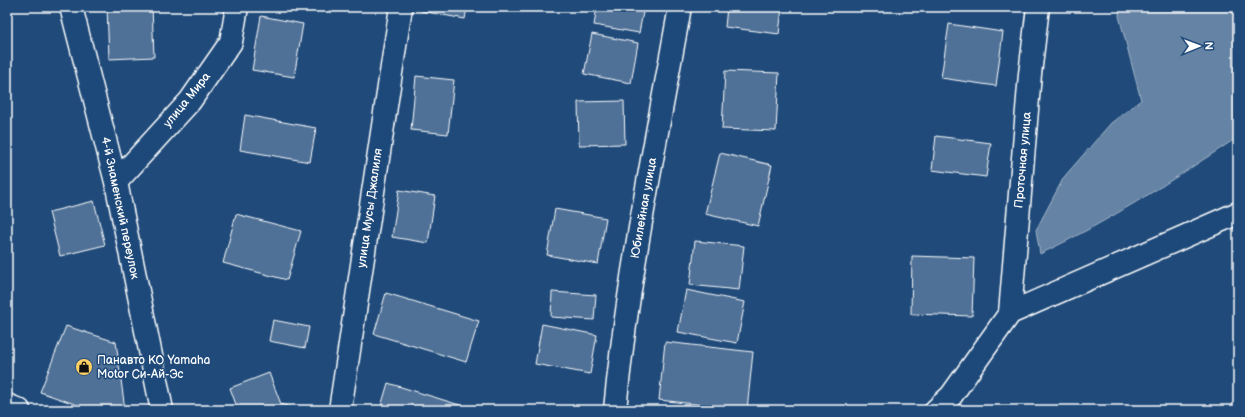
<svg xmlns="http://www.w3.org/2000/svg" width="1245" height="417" viewBox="0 0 1245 417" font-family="'Balsamiq Sans',sans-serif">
  <rect width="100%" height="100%" fill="#1f4a7a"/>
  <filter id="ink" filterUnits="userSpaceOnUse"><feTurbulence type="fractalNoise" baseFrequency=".025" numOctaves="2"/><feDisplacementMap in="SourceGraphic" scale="8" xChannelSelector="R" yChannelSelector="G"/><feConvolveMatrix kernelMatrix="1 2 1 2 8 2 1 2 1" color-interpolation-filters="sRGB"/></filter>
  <g filter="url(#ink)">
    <path fill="#6583a4" stroke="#a3b5c8" d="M1120 7H1238V137C1174 179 1110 221 1040 254L1036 230 1064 177 1111 123 1141 100 1119 16Z"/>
    <path fill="#507197" stroke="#fff" d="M107 7H152L154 57 109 59Z
      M421 7H467L465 19 421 11Z
      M597 7H644L639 33 594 25Z
      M727 7H782L779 34 725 27Z
      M261 16 303 24 294 77 252 70Z
      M949 24 1003 32 996 86 941 78Z
      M592 34 638 43 631 83 584 74Z
      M725 71 779 73 776 131 722 129Z
      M416 76 454 80 448 134 411 130Z
      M624 101 625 144 579 145 578 102Z
      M245 115 316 128 310 162 240 150Z
      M936 136 991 143 986 177 932 170Z
      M720 153 772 165 758 226 705 214Z
      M399 190 435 196 428 243 392 237Z
      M94 201 105 245 60 256 49 212Z
      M555 209 606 218 598 264 547 255Z
      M236 214 301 231 287 280 223 263Z
      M695 241 744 246 739 290 690 285Z
      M912 256 974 258 972 316 911 314Z
      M686 290 745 302 737 343 678 332Z
      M552 292 596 295 594 320 551 317Z
      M386 293 479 321 466 362 374 334Z
      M273 320 309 327 305 348 269 341Z
      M542 324 597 335 590 374 535 364Z
      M66 326 116 342 125 410H92L40 392Z
      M665 342 753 352 747 410 659 400Z
      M269 373 281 404 300 410H238L230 388Z
      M388 383 476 410H380Z"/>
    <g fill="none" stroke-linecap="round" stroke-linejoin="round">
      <g stroke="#fff" stroke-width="25">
        <path id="minor" d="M71 7 116 182 162 410
          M116 182 190 101 231 42 237 7
          M1010 313 1030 74 1038 7
          M7 405 19 410
          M340 410 401 7
          M615 410C628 275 656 141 680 7
          M936 410 951 396 1010 313 1238 213"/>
      </g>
      <use href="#minor" stroke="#1f4a7a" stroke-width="22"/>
    </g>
  </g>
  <defs>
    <g id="shop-disc" transform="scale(0.9)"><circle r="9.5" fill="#ffd166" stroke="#1f4a7a"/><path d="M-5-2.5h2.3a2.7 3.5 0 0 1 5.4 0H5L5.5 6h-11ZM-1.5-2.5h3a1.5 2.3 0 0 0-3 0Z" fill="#111"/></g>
  </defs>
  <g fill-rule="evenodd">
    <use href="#shop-disc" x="84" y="367"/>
  </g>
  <g text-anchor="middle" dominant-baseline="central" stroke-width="3" stroke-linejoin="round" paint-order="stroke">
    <g font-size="12" fill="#fff" stroke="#1f4a7a">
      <text transform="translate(187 100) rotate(-51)">улица Мира</text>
      <text transform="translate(1023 160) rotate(-85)">Проточная улица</text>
      <text transform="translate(120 208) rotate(78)">4-й Знаменский переулок</text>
      <text transform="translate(370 208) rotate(-82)">улица Мусы Джалиля</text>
      <text transform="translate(644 208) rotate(-80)">Юбилейная улица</text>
    </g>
    <g font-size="12" fill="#fff" stroke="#1f4a7a" text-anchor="start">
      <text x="97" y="360">Панавто КО Yamaha<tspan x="97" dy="14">Motor Си-Ай-Эс</tspan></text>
    </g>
  </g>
  <rect width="1245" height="417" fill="none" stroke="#1f4a7a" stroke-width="24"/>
  <rect x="12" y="12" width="1221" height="393" fill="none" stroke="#fff" stroke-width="1.5" filter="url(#ink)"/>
  <g transform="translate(1199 46) rotate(89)" stroke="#1f4a7a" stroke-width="3" paint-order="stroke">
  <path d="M0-3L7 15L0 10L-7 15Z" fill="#ffffff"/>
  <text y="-6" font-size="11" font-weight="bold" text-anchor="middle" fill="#ffffff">N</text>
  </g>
</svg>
